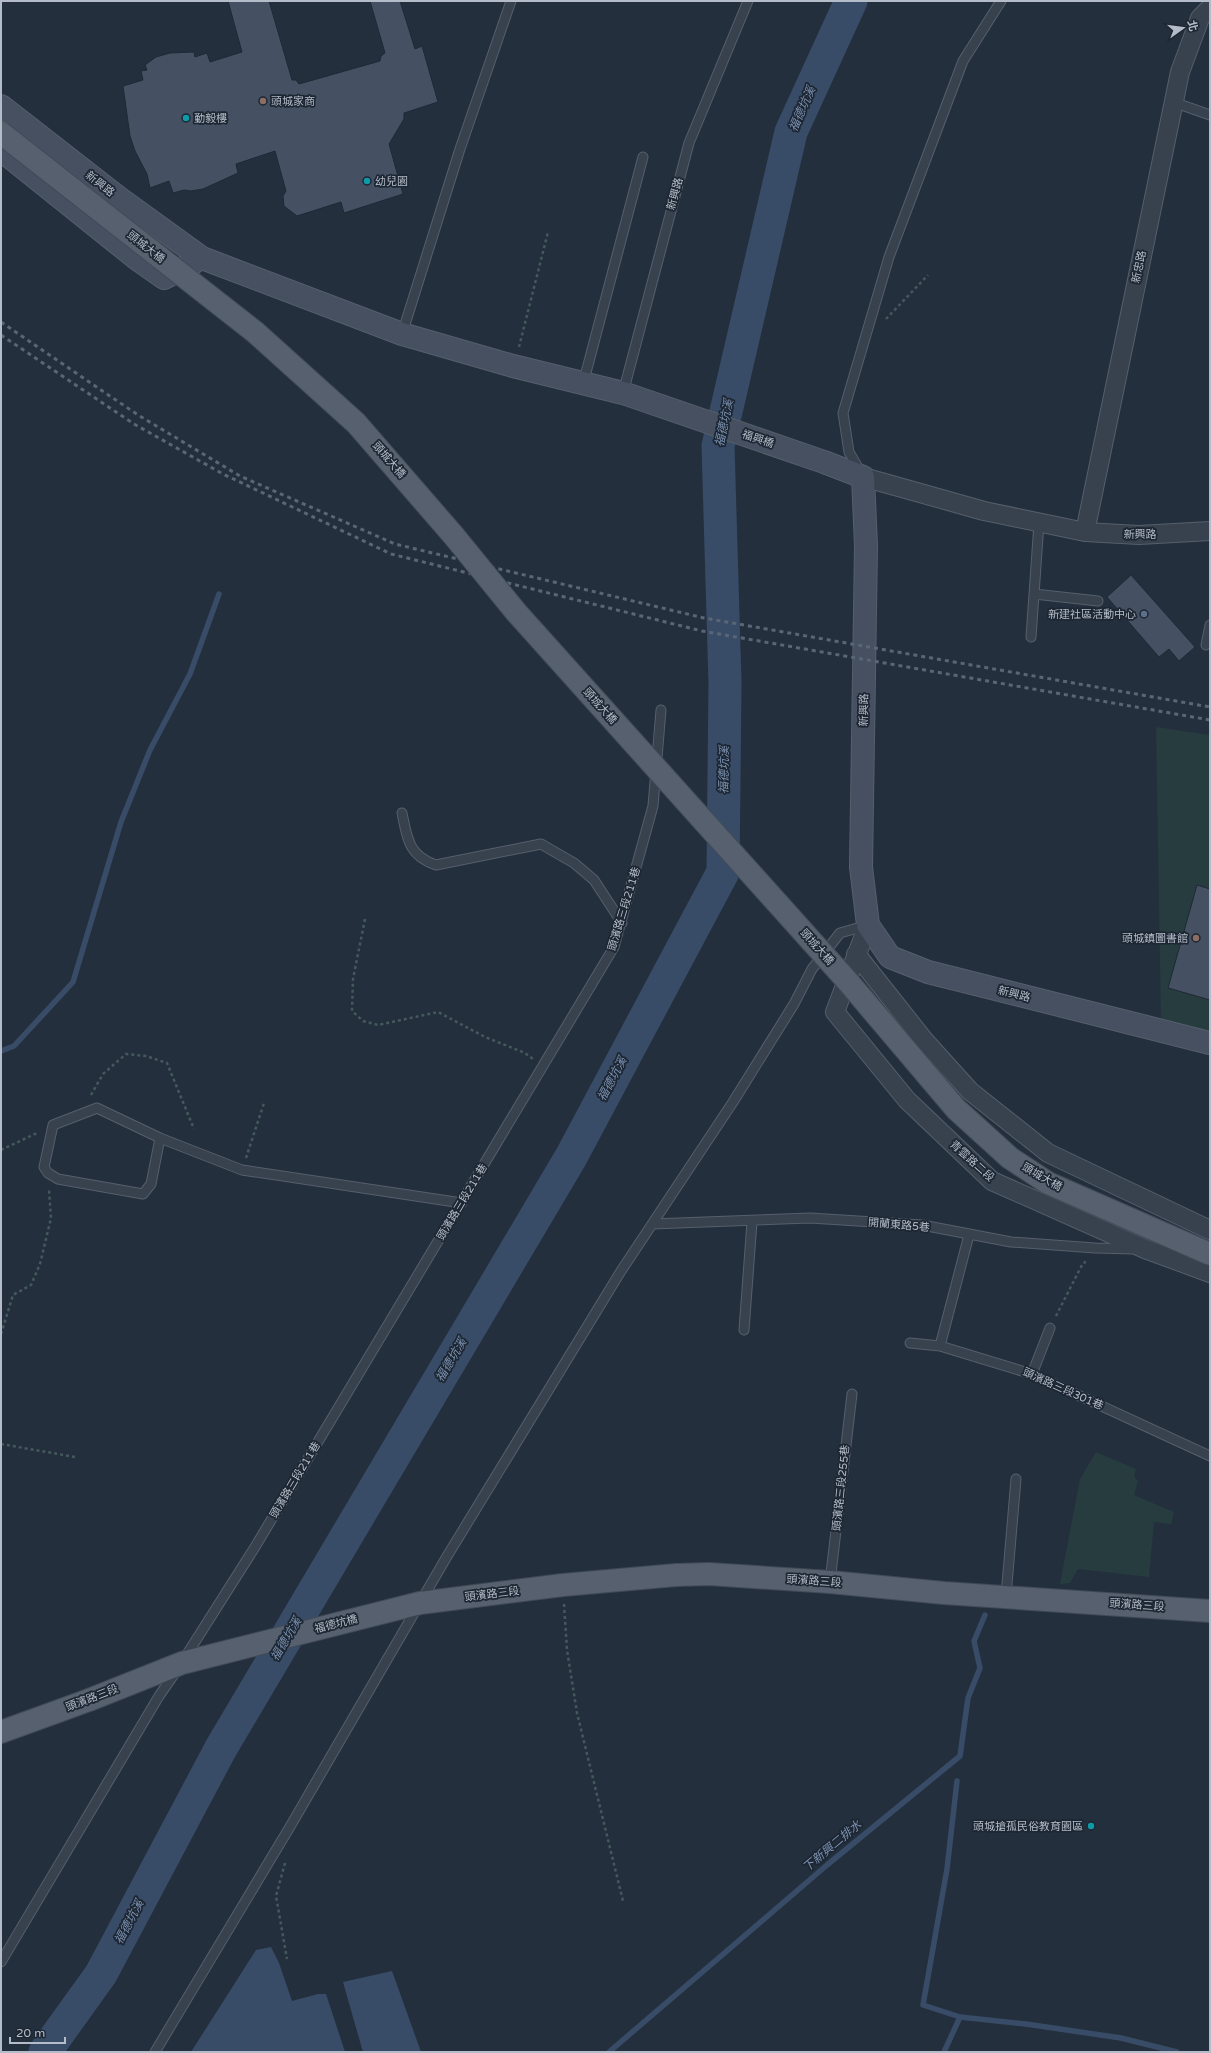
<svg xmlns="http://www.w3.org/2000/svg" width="1211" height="2053" viewBox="0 0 1211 2053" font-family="'Varela Round','Noto Sans TC',sans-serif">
  <rect width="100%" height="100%" fill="#242f3e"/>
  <path fill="#263c3f" d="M1156 727 1210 735V1034L1161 1023Z
    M1096 1452 1136 1469 1134 1477 1138 1481 1134 1495 1174 1512 1171 1524 1154 1522 1149 1577 1078 1569 1070 1583 1060 1584 1080 1479Z"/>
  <path fill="#394c67" d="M271 1947 279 1963 292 2001 318 1994H326L345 2052H191L256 1950Z
    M392 1971 421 2052H363L343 1982Z"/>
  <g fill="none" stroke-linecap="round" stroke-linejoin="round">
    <path stroke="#394c67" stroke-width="5.5" d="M1 1051 14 1046 73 982 121 822 150 750 190 674 219 594
      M960 2017 1026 2024 1121 2038 1177 2052
      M609 2052 827 1865 960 1756 968 1698 980 1668 974 1641 985 1615
      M944 2052 960 2017 923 2005 947 1869 957 1781"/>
    <path stroke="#394c67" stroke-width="33" d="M45 2052 101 1974 221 1748 571 1157 723 872 725 683 718 446 791 132 851 1"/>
  </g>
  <path fill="#455162" stroke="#1f2835" d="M228 1H269L292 80H296L299 84 380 61 381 56 385 53 370 1H400L415 49 422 46 438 102 404 113V119L389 144 403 194 344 213 341 202 297 216 284 206 283 196 286 191 275 151 236 164 238 173 203 189 191 191 184 190 173 193 169 181 150 188 147 174 135 151 130 136 123 86 143 80 141 71 147 70 145 65 156 57 170 53 194 52 195 57 207 53 210 62 242 52Z
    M1131 575 1195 647 1179 661 1169 649 1159 657 1107 597Z
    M1197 885 1210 889V1000L1168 988Z"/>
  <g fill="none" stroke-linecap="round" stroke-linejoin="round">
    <g stroke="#565f6c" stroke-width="11">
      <path id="lane" d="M1173 102 1210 115
        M402 334 460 149 511 1
        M583 384 643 157
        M623 393 689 143 748 1
        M861 473 849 452 843 413 889 257 963 61 1001 1
        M1034 594 1098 601
        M1031 637 1039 523
        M1206 645 1210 625
        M402 813C407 837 408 856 436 865L541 844 574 863 594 880 622 923
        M160 1138 151 1184 143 1194 58 1179 48 1173 44 1167 53 1125 97 1108 160 1138 242 1170 462 1203
        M652 1224 810 1218 922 1225 1011 1242 1095 1248 1134 1249
        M744 1330 752 1222
        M910 1343 940 1346 1032 1374 1210 1456
        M940 1346 969 1235
        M1032 1374 1050 1328
        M830 1582 852 1394
        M1006 1596 1016 1479
        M184 1659 255 1547 614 947 653 806 661 710
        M1 1962 159 1696 177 1670
        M155 2052 291 1825 446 1558 621 1271 733 1102 794 1004 812 969 840 933 868 925"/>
    </g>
    <g stroke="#565f6c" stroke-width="20">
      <path id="street" d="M863 477 984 511 1085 532 1139 535 1210 531
        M1085 532 1180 72 1200 18 1210 8
        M868 925 835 1012 907 1100 992 1181 1145 1249 1210 1273
        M856 954 924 1040 970 1091 1048 1153 1210 1230"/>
    </g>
    <g stroke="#565f6c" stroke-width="24">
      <path id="secondary" d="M1 106 119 198 202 258 402 334 513 366 623 393 824 462 863 477 866 546 861 867 868 925 890 957 928 972 1210 1043
        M1 150 137 259 164 278 193 263"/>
    </g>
    <g stroke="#414a57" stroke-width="24">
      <path id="primary" d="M1 1732 89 1700 182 1663 420 1603 563 1585 676 1575 709 1574 830 1582 944 1593 1210 1611"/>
    </g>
    <path stroke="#44595c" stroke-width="2.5" stroke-dasharray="3 3" stroke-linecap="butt" d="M886 319 928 275
      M519 347 548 232
      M365 919 353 979 352 1011 363 1021 378 1025 438 1012 485 1037 525 1053 533 1059
      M91 1095 103 1074 126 1054 146 1056 167 1063 194 1129
      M1 1150 37 1133
      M246 1158 264 1103
      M1056 1316 1083 1263 1086 1262
      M1 1334 13 1295 31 1285 40 1264 51 1218 49 1190
      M1 1444 75 1457
      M564 1604 567 1650 577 1713 623 1901
      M285 1863 276 1896 287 1959"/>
    <use href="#lane" stroke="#38414e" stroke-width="9"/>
    <use href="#street" stroke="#38414e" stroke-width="18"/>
    <use href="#secondary" stroke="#465061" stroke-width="22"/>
    <use href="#primary" stroke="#56606e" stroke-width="22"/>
    <path stroke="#5a6575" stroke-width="3" stroke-dasharray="4 4" stroke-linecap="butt" d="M1 322 138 415 240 476 395 544 704 618 1210 707
      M1 335 134 424 223 474 391 554 702 631 1210 720"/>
    <g stroke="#414a57" stroke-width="24" stroke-linecap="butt">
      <path id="primary-bridge" d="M1 133 255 332 356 423 454 536 516 612 850 984 956 1109 1010 1158 1048 1183 1210 1254"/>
    </g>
    <use href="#primary-bridge" stroke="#56606e" stroke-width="22"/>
  </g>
  <g fill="#8d6e63" stroke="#1d2633" stroke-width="1.5">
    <circle cx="263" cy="101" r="4"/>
    <circle cx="1196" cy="938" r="4"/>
  </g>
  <g fill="#0f9aa8" stroke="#1d2633" stroke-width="1.5">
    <circle cx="186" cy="118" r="4"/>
    <circle cx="367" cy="181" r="4"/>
    <circle cx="1091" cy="1826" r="4"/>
  </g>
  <circle fill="#5c6f8a" stroke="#1d2633" stroke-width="1.5" cx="1144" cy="614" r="4"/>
  <g text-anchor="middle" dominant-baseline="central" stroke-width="3.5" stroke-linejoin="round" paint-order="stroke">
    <g font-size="11" fill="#b4bcc9" stroke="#1d2633" text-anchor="start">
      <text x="271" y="101">頭城家商</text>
      <text x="194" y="118">勤毅樓</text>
      <text x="375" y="181">幼兒園</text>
      <text x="1136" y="614" text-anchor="end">新建社區活動中心</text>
      <text x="1188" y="938" text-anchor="end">頭城鎮圖書館</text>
      <text x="1083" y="1826" text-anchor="end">頭城搶孤民俗教育園區</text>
    </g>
    <g font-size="11" fill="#b4bcc9" stroke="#1d2633">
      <text transform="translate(100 184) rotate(38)">新興路</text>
      <text transform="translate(675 194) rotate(-75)">新興路</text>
      <text transform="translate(146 247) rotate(38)">頭城大橋</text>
      <text transform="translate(1139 267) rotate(-78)">新忠路</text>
      <text transform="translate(758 439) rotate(19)">福興橋</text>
      <text transform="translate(389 460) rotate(49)">頭城大橋</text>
      <text x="1140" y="534">新興路</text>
      <text transform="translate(600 706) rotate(48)">頭城大橋</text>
      <text transform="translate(864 710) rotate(-89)">新興路</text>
      <text transform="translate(624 909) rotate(-73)">頭濱路三段211巷</text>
      <text transform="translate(817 947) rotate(48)">頭城大橋</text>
      <text transform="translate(1014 994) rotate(14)">新興路</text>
      <text transform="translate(972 1161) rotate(42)">青雲路二段</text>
      <text transform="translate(1042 1177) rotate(30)">頭城大橋</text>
      <text transform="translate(462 1202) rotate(-59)">頭濱路三段211巷</text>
      <text transform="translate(899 1225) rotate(5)">開蘭東路5巷</text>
      <text transform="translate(1063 1389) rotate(24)">頭濱路三段301巷</text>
      <text transform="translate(295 1480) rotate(-59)">頭濱路三段211巷</text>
      <text transform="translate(841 1488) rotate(-84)">頭濱路三段255巷</text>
      <text transform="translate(814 1581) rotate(4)">頭濱路三段</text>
      <text transform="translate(492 1594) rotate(-7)">頭濱路三段</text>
      <text transform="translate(1137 1605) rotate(4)">頭濱路三段</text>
      <text transform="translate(336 1624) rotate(-14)">福德坑橋</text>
      <text transform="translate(92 1698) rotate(-21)">頭濱路三段</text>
    </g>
    <g font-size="12" font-style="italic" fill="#7c92b1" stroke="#1d2633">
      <text transform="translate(802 109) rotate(-66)">福德坑溪</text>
      <text transform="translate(724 423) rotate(-78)">福德坑溪</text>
      <text transform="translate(724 770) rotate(-89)">福德坑溪</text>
      <text transform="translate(612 1079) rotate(-62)">福德坑溪</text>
      <text transform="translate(451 1360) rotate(-59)">福德坑溪</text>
      <text transform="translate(286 1639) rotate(-59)">福德坑溪</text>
      <text transform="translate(832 1846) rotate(-40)">下新興二排水</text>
      <text transform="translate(129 1922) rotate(-62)">福德坑溪</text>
    </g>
  </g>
  <rect width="1211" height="2053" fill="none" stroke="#b4bcc9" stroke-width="4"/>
  <g transform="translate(1183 28) rotate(76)" stroke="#1d2633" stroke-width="3" paint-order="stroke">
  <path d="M0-3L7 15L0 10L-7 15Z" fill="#b4bcc9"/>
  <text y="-6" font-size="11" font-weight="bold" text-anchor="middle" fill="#b4bcc9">北</text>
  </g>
  <path d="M10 2037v6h55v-6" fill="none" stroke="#b4bcc9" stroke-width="2"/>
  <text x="16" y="2037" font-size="12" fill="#b4bcc9" stroke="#1d2633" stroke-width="3" paint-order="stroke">20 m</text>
</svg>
